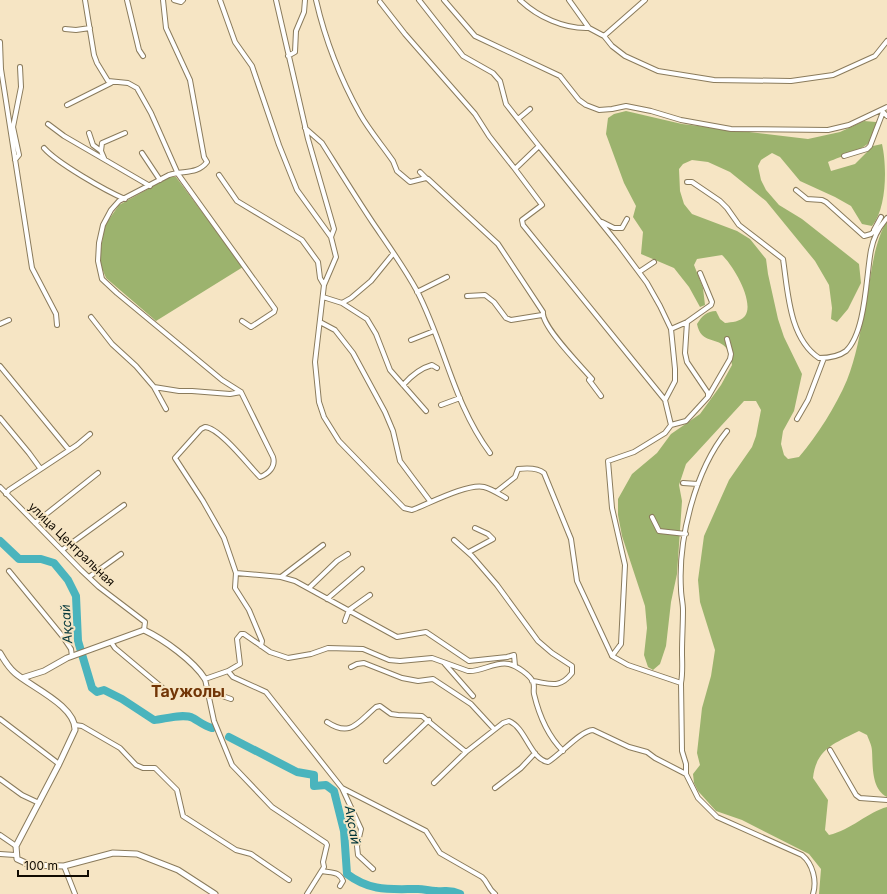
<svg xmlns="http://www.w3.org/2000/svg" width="887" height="894" viewBox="0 0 887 894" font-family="Inter,sans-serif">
  <rect width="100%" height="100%" fill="#f6e5c4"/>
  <path fill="#9cb36e" d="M626 111 682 124 808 139 840 132 864 121 876 122C876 125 877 129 877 131 874 148 841 156 828 162L831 171 855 164 873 146 882 144C887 166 887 208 872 226L862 224 851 206 835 197 800 181 780 157 772 153 761 160 758 166 761 180 766 190 779 205 802 219 859 264 861 283 848 309 837 322 831 319 832 308 829 285 815 261 766 201 730 172 708 162 692 160 683 164 679 169 680 191 684 204 692 214 737 231 750 239 766 259 768 274 778 319 784 337 802 374 794 411 783 431 781 444 784 455 788 459 799 457C817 436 836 406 847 380 856 358 860 332 865 309 871 280 872 246 887 221V797C871 789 873 765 872 751 872 746 869 740 867 735L859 731C835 743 816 749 813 778L828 800 825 830 829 835C851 830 868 812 887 807V894H819L821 869 809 854 742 820 716 811 698 791 694 783 693 774 700 765 697 753 702 708 711 676 715 650 700 602 698 580 704 536 729 480 752 447 756 436 761 410 756 401H744L686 464 679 485 682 501 677 574 671 602 666 646 660 664 653 670 648 667 644 655 647 628 645 606 622 536 618 515V499L632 474 657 453 671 434 700 414 721 385 732 365C731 360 730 353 727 349 718 336 701 345 697 324 702 316 707 311 716 311L720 319 725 323C732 322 740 322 745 316 755 302 733 265 722 255L697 259 694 265 703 288 705 305 700 307 689 287 674 268 641 254 643 232 633 217 636 206 624 183 606 134 608 118 614 114Z
    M170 177H176L243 267 156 321 106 278 101 266 100 254 105 225 119 205Z"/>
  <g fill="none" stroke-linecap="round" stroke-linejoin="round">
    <path stroke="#4ab4bd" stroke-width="8" d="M0 541 19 559H41L54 563 68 580 76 596 78 641 92 688 97 692 104 690 122 699 154 720C165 719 183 713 193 718 200 722 204 726 212 728
      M229 737 297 772 314 775V786L326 785 334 791 344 831 347 874C371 892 390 889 418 889 424 889 430 891 436 891 447 892 449 889 460 894"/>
    <g stroke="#8a7b5c" stroke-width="6">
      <path id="minor" d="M85 0 94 55 97 63 108 81 128 83 137 88 151 113 178 174 275 309 274 312 251 327 242 321
        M127 0 139 50 143 56
        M163 0 166 28 190 80 204 157 207 162C197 175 183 170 169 175L119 201 111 210 103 225 99 243 98 261 102 279 117 293 222 380 241 392 273 457C276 467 268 474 260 477 249 466 220 428 205 427L201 429 175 458 203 501 224 538 236 573 235 588 249 610 262 641 261 646
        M174 0 181 2 183 0
        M220 0 235 42 252 66 279 145 297 190 331 237 336 257 324 285
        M276 0 308 139 334 229 331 237
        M316 0C325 39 340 78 360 114 369 130 382 145 393 161L397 171 410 182 426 178 428 179 498 244 543 312C541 326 582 367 592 379L589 380 601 396
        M419 0 463 56 493 73 500 81 506 104 539 146 515 169 542 205 522 220 523 225 665 400 671 425
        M444 0 475 36 560 76 579 100 586 105 599 110 612 109 626 106 651 111 681 120 731 129 828 130 849 125 887 107
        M520 0C538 17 564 29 589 28
        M569 0 589 28 604 36 612 46 625 56 658 71 714 80 791 81 833 75 875 56 887 41
        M380 2 405 34 475 114 489 136 515 169
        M65 29 76 30 90 28
        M604 36 645 0
        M0 42 1 69 32 268 56 314 57 325
        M288 56 295 52 296 31 304 12 305 0
        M67 105 111 83
        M882 111 887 116
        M518 119 530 109
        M48 124 64 136 150 186
        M305 128 322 143C339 170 355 196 373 223 388 245 404 267 417 291 445 345 453 403 490 453
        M89 133 93 145 101 151
        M539 146 618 244 647 283 660 306 671 329 675 369V381L665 400
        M44 148C57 163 106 191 125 199
        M142 153 160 180
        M844 156 867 149 870 146 883 112
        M104 158 101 151 102 143 125 133
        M15 160 19 155 13 127 21 87 20 67
        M420 172 426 178
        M219 175 237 201 302 240 318 262 320 278 324 285 315 362 319 402 324 417 339 441 404 508 412 510C428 504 468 483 484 487 492 489 499 494 506 498
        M687 182H692L720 201 727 208 739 225 783 259C788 292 789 338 819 358 828 358 838 357 846 351 866 332 866 276 871 250 873 239 879 227 887 218
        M796 190 807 199 822 200 826 202 864 236 871 234 878 228
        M602 222 614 228H622L627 219
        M874 230 881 217
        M639 272 654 262
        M417 292 447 277
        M467 296 485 295 494 302 506 318 511 320 542 315
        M323 297 342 303 351 298 371 281 393 254
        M342 303 367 319 376 334 390 370 426 411
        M91 317 112 344 136 366 154 387 179 391H192L230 394 241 392
        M320 322 335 330 353 353 385 412 393 431 400 461 430 501
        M0 324 9 320
        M671 329 687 322 711 305 712 302 700 273
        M411 340 434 331
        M0 366 69 450
        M403 385C411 376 421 368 432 365L437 368
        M154 387 166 409
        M708 397 730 359 731 354 727 339
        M441 405 460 398
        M0 418 29 453 40 468
        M797 419 808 400 824 358
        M683 483 698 484
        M0 487 81 570 99 587 145 622 144 630
        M496 492 515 477 518 469C526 468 538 468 544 473L571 539 577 581 612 656 628 665 681 683 682 751 686 764V774L698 798 717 817 802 855C813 864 817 881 813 894
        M6 494 9 490 77 445 90 434
        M652 517 659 531 686 534
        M35 523 98 473
        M454 540 472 556 497 585 538 641 552 653 572 666V673C559 690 549 683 532 681
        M62 550 124 505
        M469 552 493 539 488 534 475 528
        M9 571 63 637 71 649 72 656
        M236 573 281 577 295 581 397 637 426 632 469 661 507 657 514 655 515 666
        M89 577 121 554
        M281 577 323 545
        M309 588 337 561 348 554
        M327 599 362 569
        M345 621 349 610 370 595
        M111 642 115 648 171 695
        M612 656 621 644 625 565 612 508 608 461 634 452 665 433 671 425 686 421 708 397V393L687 362 685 353 687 322
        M445 664 473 696
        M351 667 357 664 364 663 402 678 418 681 433 679 471 704 494 729
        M228 671 233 677 266 692 342 788 426 831 440 853 482 877C488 882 488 889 495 894
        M681 683C683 673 682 662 682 652 682 638 683 624 683 610 683 603 681 596 681 589 678 539 695 470 727 431
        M208 691 231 699
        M0 719 59 764
        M327 722C351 738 358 722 376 707L380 706 391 714 398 715 422 716 466 752
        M75 725 82 726 120 748 136 765 143 768H155L177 790 183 816 236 850 251 854 289 880
        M830 750 856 795 860 798 887 800
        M386 761 429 720
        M0 779 22 795 39 803
        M434 783 466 752 503 723 509 721C526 728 530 759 548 762 560 755 580 731 593 730L629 747 647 752 655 758 686 774
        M342 788 361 829 357 846 358 855 373 869
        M495 788 521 768 535 753
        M0 835 16 846
        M0 854 15 855
        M64 866 75 894
        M322 871C332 873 339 871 343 881L340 886
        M307 894 324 867 323 862 327 845 326 843 272 807 232 765 214 721 205 679 228 671 240 664 237 639 241 634H244L270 652 288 658 311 654 328 648 363 649 389 660 400 661 432 658 468 671C482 672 495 661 509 664 517 666 530 675 533 682 535 686 533 690 534 694 539 715 548 736 563 751"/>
    </g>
    <g stroke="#8a7b5c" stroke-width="7">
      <path id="tertiary" d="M0 653C4 660 9 668 15 673 31 687 76 706 75 730L59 764 16 846 17 859 30 865 64 866 113 853 137 854 178 870 215 894
        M22 678 44 671 67 658 144 630C163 639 194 661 205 679"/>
    </g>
    <use href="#minor" stroke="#fff" stroke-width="4"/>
    <use href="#tertiary" stroke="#fff" stroke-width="5"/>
  </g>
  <g text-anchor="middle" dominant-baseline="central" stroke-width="4" stroke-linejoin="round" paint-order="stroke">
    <g font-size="12" fill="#110b02" stroke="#f6e5c4">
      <text transform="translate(72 544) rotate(44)">улица Центральная</text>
    </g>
    <g font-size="13" font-style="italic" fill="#03373b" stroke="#f6e5c4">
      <text transform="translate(66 624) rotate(-94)">Ақсай</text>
      <text transform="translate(353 825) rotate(80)">Ақсай</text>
    </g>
    <g font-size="16" font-weight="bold" fill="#713506" stroke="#f6e5c4">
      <text x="188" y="691">Таужолы</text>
    </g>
  </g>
  <path d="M18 870v6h70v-6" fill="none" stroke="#110b02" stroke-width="2"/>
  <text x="24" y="870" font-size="12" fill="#110b02" stroke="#f6e5c4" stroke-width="3" paint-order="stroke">100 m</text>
</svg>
